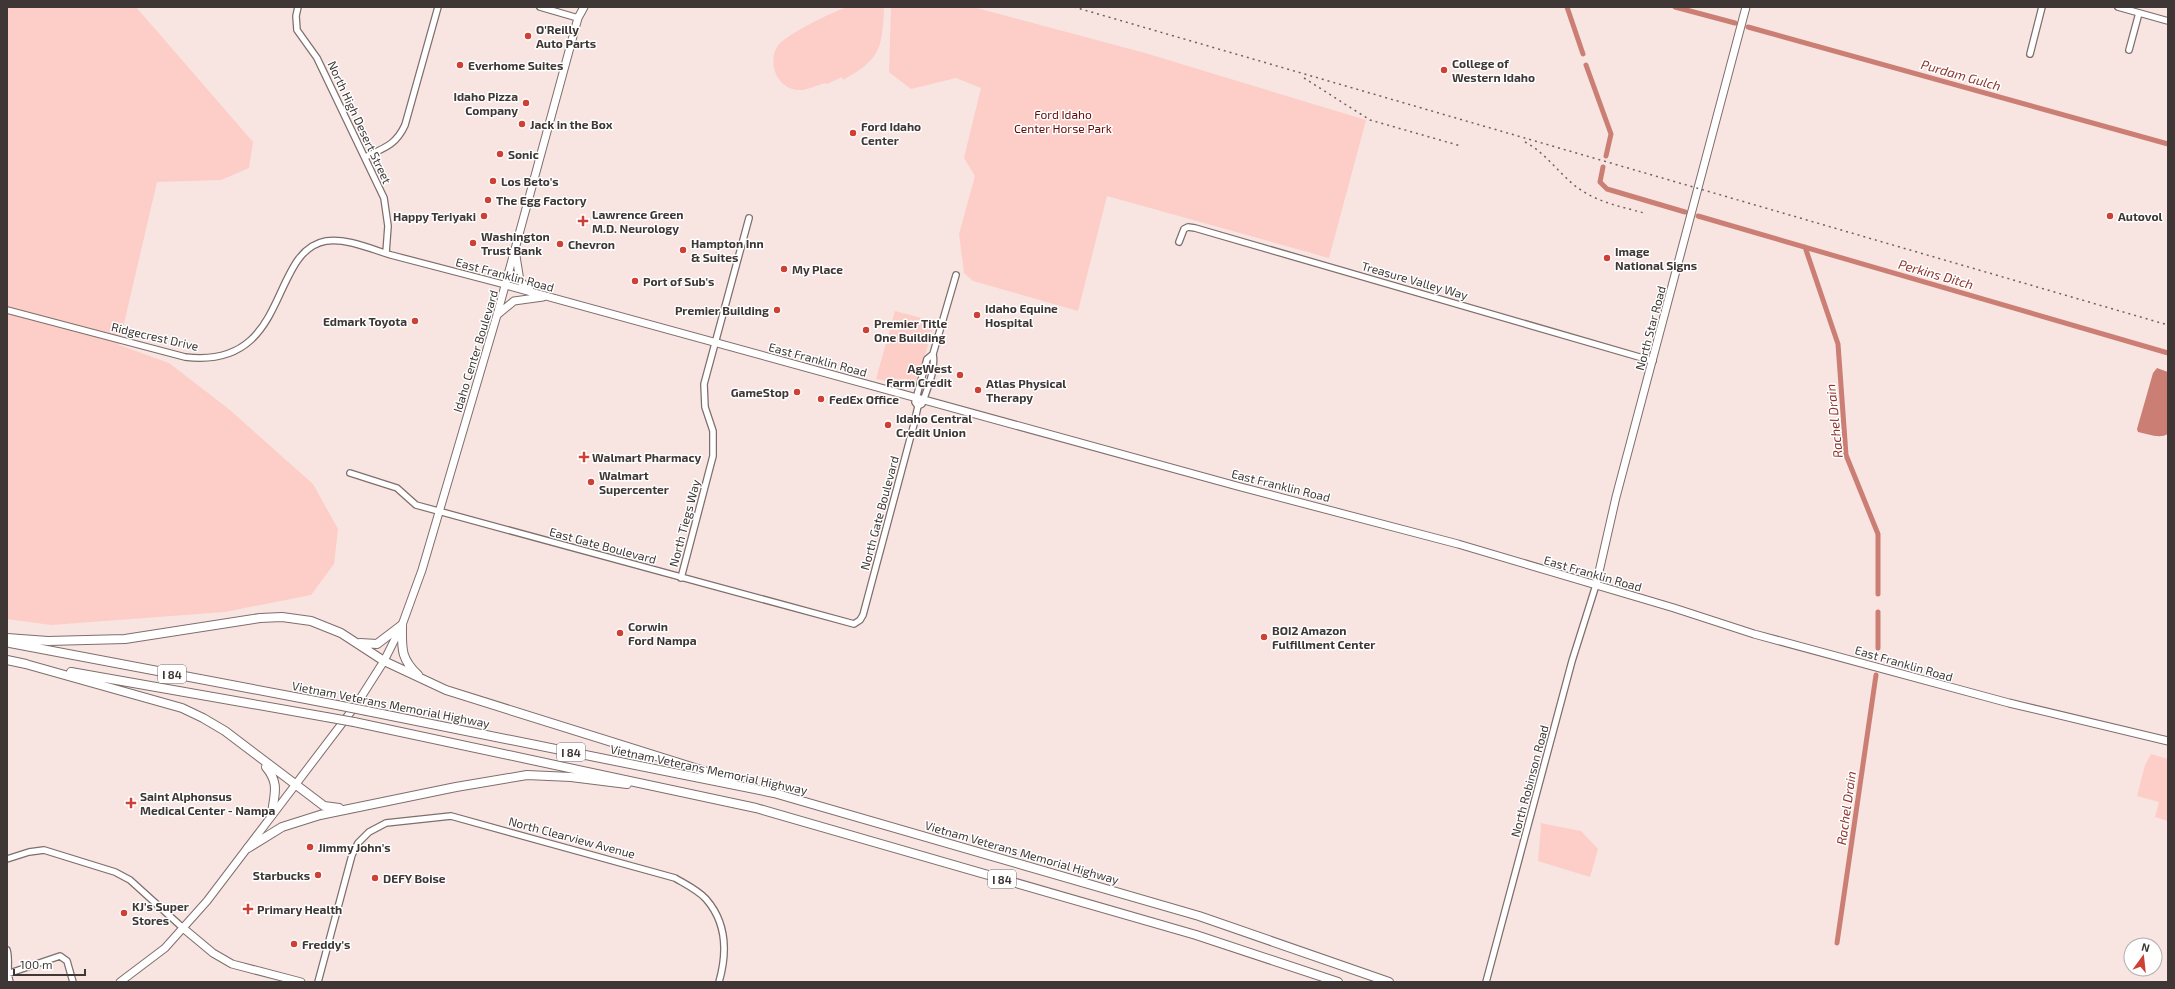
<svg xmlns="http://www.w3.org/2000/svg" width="2175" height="989" viewBox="0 0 2175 989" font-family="'Exo 2',sans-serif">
  <rect width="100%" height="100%" fill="#f8e4e1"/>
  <path fill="#fccec7" d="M7 7H136L253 142 249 168 221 180 157 182 119 345 169 363 230 410 313 484 338 529 334 564 311 595 225 612 51 625 7 619Z
    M848 7H883L884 10C882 50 879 60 843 80L842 77 827 84 826 83C816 85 807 91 797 90 775 88 766 58 780 43 791 33 833 11 848 7Z
    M891 7H973L1145 53 1366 120 1329 258 1107 196 1078 311 973 281 964 273 959 234 975 176 964 158 981 88 956 78 911 89 889 72Z
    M895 311 933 321 934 324 917 383 915 387 876 379Z
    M2151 754 2168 759V821L2155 817 2159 802 2137 796 2145 765Z
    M1540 823 1581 831 1598 849 1590 877 1538 861 1541 826Z"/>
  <path fill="#cb7f74" d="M2157 368 2168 372V434C2159 439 2148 434 2138 432L2137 429 2153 373Z"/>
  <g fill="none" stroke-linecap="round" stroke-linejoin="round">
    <path stroke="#cb7f74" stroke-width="5" d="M1567 7 1583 54
      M1675 7 1735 23
      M1748 27 2168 144
      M1586 65 1611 134 1606 156
      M1603 167 1600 182 1607 189 1685 212
      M1698 216 2168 353
      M1805 247 1838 344 1846 455 1878 534V594
      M1878 612V648
      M1837 943 1876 675"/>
    <g stroke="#7f6e6c" stroke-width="8">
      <path id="minor" d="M298 7 296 16 297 30 317 58 384 198 388 226 386 253
        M540 7 578 18
        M2118 7 2168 21
        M2129 50 2139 13
        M2030 54 2042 7
        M365 157C384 148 396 145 405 125L438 7
        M1179 242 1184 229 1188 227 1195 228 1653 361
        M7 310 185 357C291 370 268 251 326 241 347 238 371 249 391 255 429 265 467 275 506 285
        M918 406 922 404C927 389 936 370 933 354L956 275
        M350 473 397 488 416 505 854 624 860 620 863 615 914 424 918 406 915 402 927 359 933 354
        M681 578 713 456V431L705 407 704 384 749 218
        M7 859 29 852 44 850 115 872 130 880 183 928
        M7 950C10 961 6 971 10 982
        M7 974 60 956 67 961 73 982
        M318 982 352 855 358 843 369 832 386 823 451 816 675 878C685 884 698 890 706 899 727 923 727 954 719 982
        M1486 982 1572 661 1596 585"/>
    </g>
    <g stroke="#7f6e6c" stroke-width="9">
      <path id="major" d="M516 256 520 281 530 290
        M506 285 1237 486 1458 544 1674 608 1754 634 2009 703 2168 741
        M497 315 514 301 543 297
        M1596 585 1616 497 1746 7
        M183 928 213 953 232 964 301 982
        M120 982 165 948 207 901 356 705 384 661 402 625 422 570 497 315 578 18 584 7"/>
    </g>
    <g stroke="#7f6e6c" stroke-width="10">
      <path id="highway" d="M402 625C402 648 400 658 418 675
        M7 638 48 641 125 639 260 618 282 617 311 621 341 633 384 661 446 690 733 780
        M10 643 337 705
        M360 643 377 644 402 625
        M7 660 26 664
        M22 663 182 708 203 718 225 731 324 806 339 808
        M71 672 326 717
        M367 711 774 793 1199 916 1389 982
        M354 722 756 808 1196 935 1338 982
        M266 767C280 784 274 794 272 814
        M248 848 282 827 320 815 456 787 527 775 571 777 627 784"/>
    </g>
    <use href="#minor" stroke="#fff" stroke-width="5.5"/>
    <use href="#major" stroke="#fff" stroke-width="7"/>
    <use href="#highway" stroke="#fff" stroke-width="8"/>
    <path stroke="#6d6260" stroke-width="1.5" stroke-dasharray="2 4" stroke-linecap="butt" d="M1074 7 2168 325
      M1304 78 1370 120 1461 146
      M1525 142C1546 153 1559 174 1578 188 1597 202 1622 207 1644 213"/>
    <g stroke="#7f6e6c" stroke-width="10" stroke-linecap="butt">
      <path id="highway-bridge" d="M337 705 367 711
        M326 717 354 722"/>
    </g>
    <use href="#highway-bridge" stroke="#fff" stroke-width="8"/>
  </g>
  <g fill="#ce4034" stroke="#fff" stroke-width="1.5">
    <circle cx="528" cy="36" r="4"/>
    <circle cx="460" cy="65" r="4"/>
    <circle cx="1444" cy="70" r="4"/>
    <circle cx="526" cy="103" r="4"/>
    <circle cx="522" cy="124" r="4"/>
    <circle cx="853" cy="133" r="4"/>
    <circle cx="500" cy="154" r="4"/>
    <circle cx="493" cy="181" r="4"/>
    <circle cx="488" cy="200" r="4"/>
    <circle cx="484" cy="216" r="4"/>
    <circle cx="2110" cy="216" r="4"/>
    <path d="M581 215h4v4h4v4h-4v4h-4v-4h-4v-4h4z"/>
    <circle cx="473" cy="243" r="4"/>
    <circle cx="560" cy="244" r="4"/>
    <circle cx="683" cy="250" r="4"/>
    <circle cx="1607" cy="258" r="4"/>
    <circle cx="784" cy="269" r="4"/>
    <circle cx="635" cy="281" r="4"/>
    <circle cx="777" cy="310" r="4"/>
    <circle cx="977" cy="315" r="4"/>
    <circle cx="415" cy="321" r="4"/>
    <circle cx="866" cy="330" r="4"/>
    <circle cx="960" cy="375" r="4"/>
    <circle cx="978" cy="390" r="4"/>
    <circle cx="797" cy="392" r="4"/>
    <circle cx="821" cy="399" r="4"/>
    <circle cx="888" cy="425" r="4"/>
    <path d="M582 451h4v4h4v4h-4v4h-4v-4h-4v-4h4z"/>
    <circle cx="591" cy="482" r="4"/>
    <circle cx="620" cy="633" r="4"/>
    <circle cx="1264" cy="637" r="4"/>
    <path d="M129 797h4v4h4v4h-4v4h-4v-4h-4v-4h4z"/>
    <circle cx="310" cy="847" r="4"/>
    <circle cx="318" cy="875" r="4"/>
    <circle cx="375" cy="878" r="4"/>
    <path d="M246 903h4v4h4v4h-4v4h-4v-4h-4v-4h4z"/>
    <circle cx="124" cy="913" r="4"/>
    <circle cx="294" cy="944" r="4"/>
  </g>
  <g text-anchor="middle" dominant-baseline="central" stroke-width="3" stroke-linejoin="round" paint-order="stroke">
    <g fill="#fff" stroke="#787372" stroke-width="1">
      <rect x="158" y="665" width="28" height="18" rx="3"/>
      <rect x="557" y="743" width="28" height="18" rx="3"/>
      <rect x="988" y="870" width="28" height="18" rx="3"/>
    </g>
    <g font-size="11" font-weight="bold" fill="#3e3735">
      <text x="172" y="674">I 84</text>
      <text x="571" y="752">I 84</text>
      <text x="1002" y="879">I 84</text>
    </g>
    <g font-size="12" font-weight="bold" fill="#3e3735" stroke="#fff" text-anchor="start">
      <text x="536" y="29">O'Reilly<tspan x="536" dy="14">Auto Parts</tspan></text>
      <text x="1452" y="63">College of<tspan x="1452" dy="14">Western Idaho</tspan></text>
      <text x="468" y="65">Everhome Suites</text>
      <text x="518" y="96" text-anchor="end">Idaho Pizza<tspan x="518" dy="14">Company</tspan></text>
      <text x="530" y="124">Jack in the Box</text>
      <text x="861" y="126">Ford Idaho<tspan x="861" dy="14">Center</tspan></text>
      <text x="508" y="154">Sonic</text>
      <text x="501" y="181">Los Beto's</text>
      <text x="496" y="200">The Egg Factory</text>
      <text x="592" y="214">Lawrence Green<tspan x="592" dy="14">M.D. Neurology</tspan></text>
      <text x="476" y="216" text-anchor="end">Happy Teriyaki</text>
      <text x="2118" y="216">Autovol</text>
      <text x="481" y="236">Washington<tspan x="481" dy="14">Trust Bank</tspan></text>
      <text x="691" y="243">Hampton Inn<tspan x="691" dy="14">&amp; Suites</tspan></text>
      <text x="568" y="244">Chevron</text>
      <text x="1615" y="251">Image<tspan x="1615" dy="14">National Signs</tspan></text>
      <text x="792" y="269">My Place</text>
      <text x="643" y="281">Port of Sub's</text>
      <text x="985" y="308">Idaho Equine<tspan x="985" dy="14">Hospital</tspan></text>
      <text x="769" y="310" text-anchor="end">Premier Building</text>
      <text x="407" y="321" text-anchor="end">Edmark Toyota</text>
      <text x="874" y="323">Premier Title<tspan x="874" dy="14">One Building</tspan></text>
      <text x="952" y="368" text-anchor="end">AgWest<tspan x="952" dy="14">Farm Credit</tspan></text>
      <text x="986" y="383">Atlas Physical<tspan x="986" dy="14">Therapy</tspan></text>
      <text x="789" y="392" text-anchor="end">GameStop</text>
      <text x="829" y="399">FedEx Office</text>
      <text x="896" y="418">Idaho Central<tspan x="896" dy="14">Credit Union</tspan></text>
      <text x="592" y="457">Walmart Pharmacy</text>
      <text x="599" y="475">Walmart<tspan x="599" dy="14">Supercenter</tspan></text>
      <text x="628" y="626">Corwin<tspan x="628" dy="14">Ford Nampa</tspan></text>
      <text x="1272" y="630">BOI2 Amazon<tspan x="1272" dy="14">Fulfillment Center</tspan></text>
      <text x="140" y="796">Saint Alphonsus<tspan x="140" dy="14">Medical Center - Nampa</tspan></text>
      <text x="318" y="847">Jimmy John's</text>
      <text x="310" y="875" text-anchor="end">Starbucks</text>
      <text x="383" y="878">DEFY Boise</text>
      <text x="132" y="906">KJ's Super<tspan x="132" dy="14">Stores</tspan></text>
      <text x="257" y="909">Primary Health</text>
      <text x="302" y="944">Freddy's</text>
    </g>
    <g font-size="12" fill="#660806" stroke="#fff">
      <text x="1063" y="114">Ford Idaho<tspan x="1063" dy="14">Center Horse Park</tspan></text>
    </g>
    <g font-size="12" fill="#3e3735" stroke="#fff">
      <text transform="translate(360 122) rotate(65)">North High Desert Street</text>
      <text transform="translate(505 274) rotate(15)">East Franklin Road</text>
      <text transform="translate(1415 280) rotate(16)">Treasure Valley Way</text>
      <text transform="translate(1650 328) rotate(-75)">North Star Road</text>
      <text transform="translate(155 336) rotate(13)">Ridgecrest Drive</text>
      <text transform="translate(475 351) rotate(-73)">Idaho Center Boulevard</text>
      <text transform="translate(818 359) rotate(15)">East Franklin Road</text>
      <text transform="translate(1281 485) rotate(14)">East Franklin Road</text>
      <text transform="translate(879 513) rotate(-75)">North Gate Boulevard</text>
      <text transform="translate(684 523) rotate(-75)">North Tiegs Way</text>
      <text transform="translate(603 545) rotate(15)">East Gate Boulevard</text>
      <text transform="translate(1593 573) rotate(16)">East Franklin Road</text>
      <text transform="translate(1904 663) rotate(16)">East Franklin Road</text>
      <text transform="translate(391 704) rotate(11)">Vietnam Veterans Memorial Highway</text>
      <text transform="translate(709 769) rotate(12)">Vietnam Veterans Memorial Highway</text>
      <text transform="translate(1529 781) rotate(-75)">North Robinson Road</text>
      <text transform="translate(572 837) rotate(15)">North Clearview Avenue</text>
      <text transform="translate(1022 852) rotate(16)">Vietnam Veterans Memorial Highway</text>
    </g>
    <g font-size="13" font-style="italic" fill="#8e332a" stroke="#fff">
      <text transform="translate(1961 75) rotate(16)">Purdam Gulch</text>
      <text transform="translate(1936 274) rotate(16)">Perkins Ditch</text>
      <text transform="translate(1834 421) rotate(-96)">Rachel Drain</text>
      <text transform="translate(1846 808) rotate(-82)">Rachel Drain</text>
    </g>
  </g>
  <rect width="2175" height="989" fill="none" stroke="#3e3735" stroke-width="16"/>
  <g transform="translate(2143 957) rotate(15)"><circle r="19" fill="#ffffff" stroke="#b2afae"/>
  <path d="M0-3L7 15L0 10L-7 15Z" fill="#ce4034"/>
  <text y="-6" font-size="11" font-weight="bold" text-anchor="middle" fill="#3e3735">N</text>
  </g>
  <path d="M14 969v6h71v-6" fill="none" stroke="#3e3735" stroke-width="2"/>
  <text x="20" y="969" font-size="12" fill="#3e3735" stroke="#ffffff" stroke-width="3" paint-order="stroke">100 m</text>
</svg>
